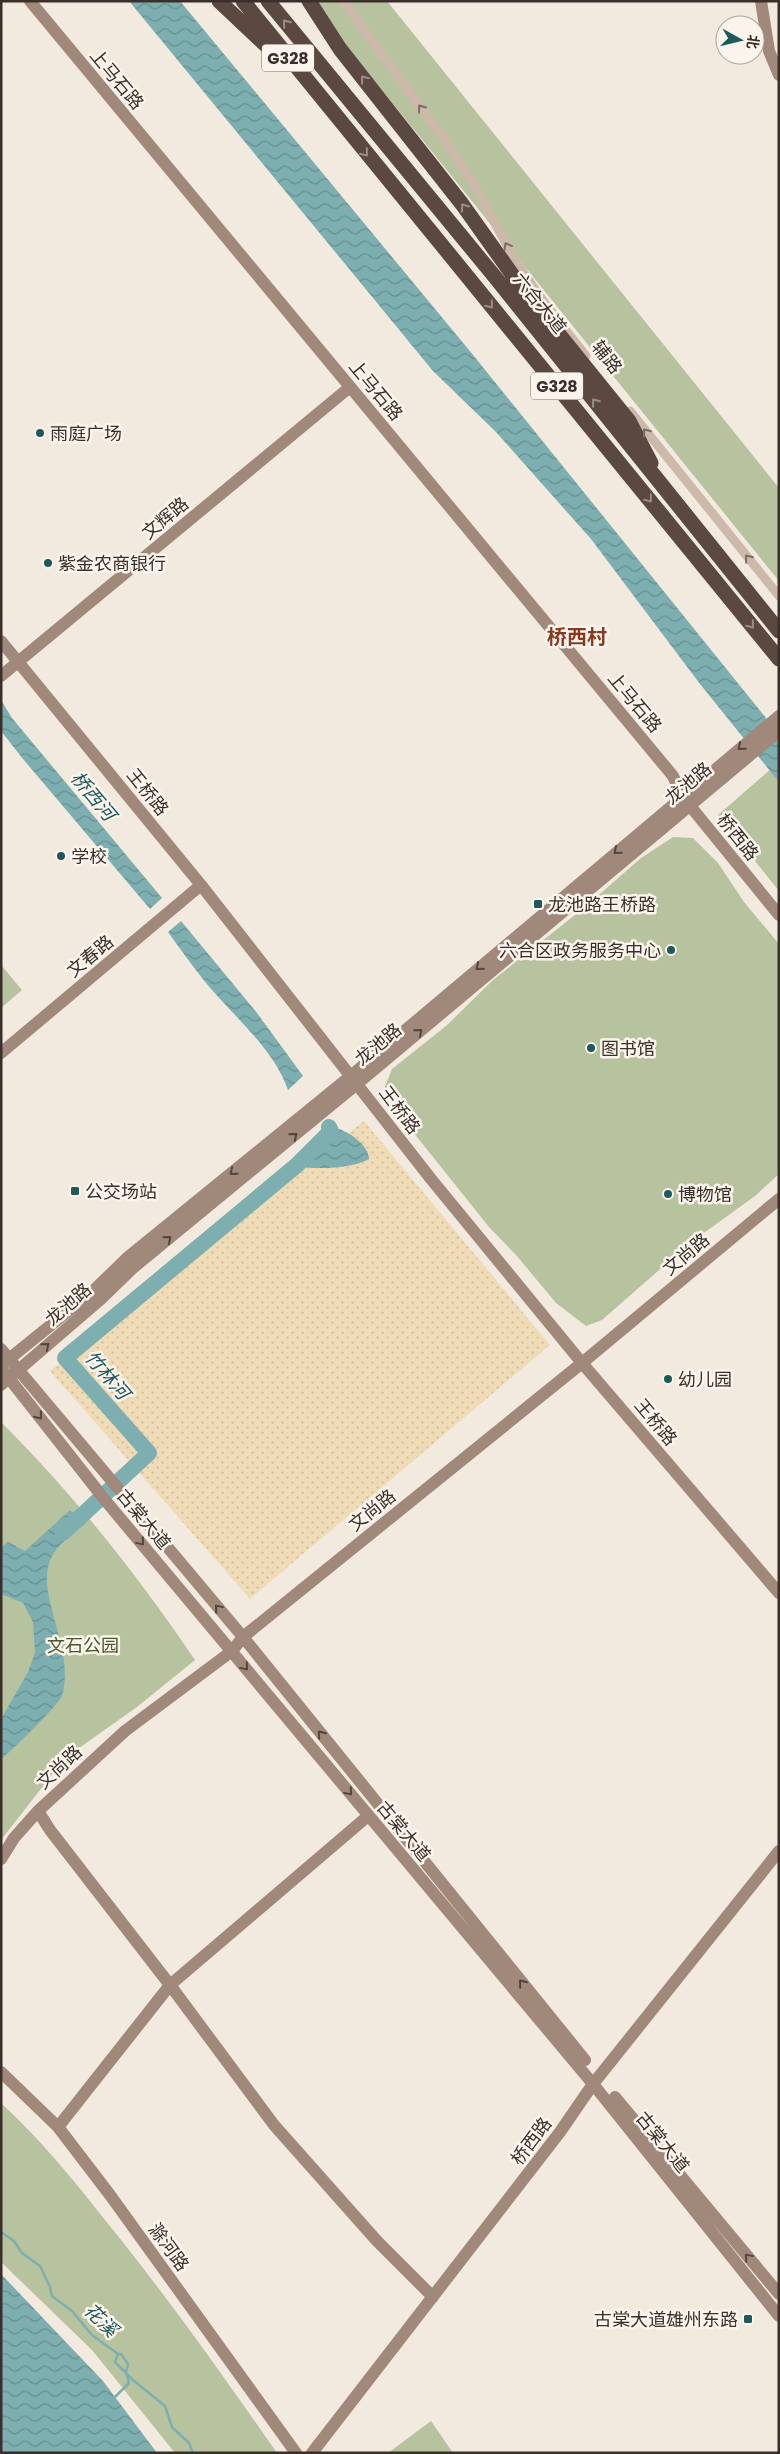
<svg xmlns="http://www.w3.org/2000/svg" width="780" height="2454" viewBox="0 0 780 2454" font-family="Poppins,'Noto Sans SC',sans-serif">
  <defs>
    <pattern id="sand-dots" width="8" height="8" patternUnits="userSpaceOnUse" patternTransform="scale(1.25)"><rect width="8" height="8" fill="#efdbb6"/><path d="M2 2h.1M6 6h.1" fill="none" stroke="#cebc9d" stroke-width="1.8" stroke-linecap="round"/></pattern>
    <pattern id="water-waves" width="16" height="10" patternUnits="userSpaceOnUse" patternTransform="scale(1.25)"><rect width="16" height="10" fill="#7dafb1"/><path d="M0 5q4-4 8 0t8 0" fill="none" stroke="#678f90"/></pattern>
  </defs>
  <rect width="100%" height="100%" fill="#f3eadf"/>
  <path fill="url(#sand-dots)" d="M364 1121 550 1345 250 1599 50 1371Z"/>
  <path fill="#b7c39e" d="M310 1H387L779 488V581Z
    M779 762V891L718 815Z
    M673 837 693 838 718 863 744 902 779 944V1174L755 1196 690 1243 602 1320 586 1326 556 1303 516 1255 489 1227 401 1117 384 1089 392 1069 446 1026 493 980 585 907 641 858Z
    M1 965 22 990 1 1008Z
    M1 1422C75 1496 136 1573 195 1660L137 1707 65 1758 1 1840Z
    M1 2103C40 2139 73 2179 105 2220 166 2295 222 2374 277 2453H175L92 2350 1 2262Z
    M431 2421 453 2453H388Z"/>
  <path fill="url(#water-waves)" d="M129 1H180L469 350 779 734V782L700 684 591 539 496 432 433 371Z
    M1 700 12 718 162 898 150 909 23 759 1 731Z
    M181 921 257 1013 303 1076 288 1090C273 1046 230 1014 202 978 190 963 179 947 168 932Z
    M339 1129C351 1133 369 1146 369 1159 354 1168 313 1171 297 1165 308 1149 321 1134 339 1129Z
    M70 1510 86 1523C74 1533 58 1543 51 1558 34 1595 76 1647 62 1696 60 1703 10 1753 1 1759V1719L28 1672 35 1653 33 1622 23 1603 1 1594V1547L8 1542 25 1551Z
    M1 2274 103 2381 157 2453H1Z"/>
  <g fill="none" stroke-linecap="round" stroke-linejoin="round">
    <path stroke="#7dafb1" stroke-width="2.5" d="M1 2232 14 2241 22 2253 40 2266 50 2287 52 2296 72 2311 92 2335 118 2354 115 2362 133 2380 165 2406 172 2427 189 2443 193 2453
      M113 2399 129 2383 126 2372 128 2364 121 2354H118"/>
    <path stroke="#7dafb1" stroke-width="16" d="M63 1533 149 1453 65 1358 297 1165 331 1131 329 1127"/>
    <path stroke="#ccb9aa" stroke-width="9" d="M343 1 450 147 474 185 516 262 544 302 586 356
      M630 411 779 596"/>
    <path stroke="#a0887b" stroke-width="12" d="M30 1 673 776 682 796 779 915
      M761 1 769 51 779 75
      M1 641 201 885 431 1179 582 1363 779 1593
      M1 676 350 387
      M1 1053 201 885
      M1 1349 243 1637 585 2060
      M4 1363 93 1291 127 1258 352 1075 779 716
      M1 1368 105 1500 593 2084 779 2316
      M1 1385 101 1299 134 1267 358 1083 779 731
      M38 1811 50 1830 170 1985 274 2125 377 2241 433 2297
      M1 1859 14 1838 38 1811 125 1731 232 1651 243 1637 582 1363 779 1199
      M1 2072 58 2127 110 2195 296 2453
      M615 2097 779 2294
      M58 2127 170 1985 368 1816
      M312 2453 560 2132 593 2084 779 1851"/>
    <path stroke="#5b4941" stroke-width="15" d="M219 1 272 51
      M243 1 779 659
      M268 1 495 277 779 631
      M309 1 340 49 462 204 524 291 629 421 651 463"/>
  </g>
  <defs><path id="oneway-chevron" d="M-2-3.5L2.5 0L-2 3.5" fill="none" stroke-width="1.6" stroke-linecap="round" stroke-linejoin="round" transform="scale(1.25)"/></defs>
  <g stroke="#9b8d85">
    <use href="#oneway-chevron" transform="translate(286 23) rotate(-129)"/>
    <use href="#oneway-chevron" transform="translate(364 79) rotate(-129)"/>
    <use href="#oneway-chevron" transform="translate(365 153) rotate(51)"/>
    <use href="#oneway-chevron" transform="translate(464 207) rotate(-126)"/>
    <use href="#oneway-chevron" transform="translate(490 305) rotate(51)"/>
    <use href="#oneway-chevron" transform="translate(595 402) rotate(-128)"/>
    <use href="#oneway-chevron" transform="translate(649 499) rotate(51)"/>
    <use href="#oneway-chevron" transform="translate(751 625) rotate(51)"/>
  </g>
  <g stroke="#7c6d64">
    <use href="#oneway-chevron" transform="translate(421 108) rotate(-126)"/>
    <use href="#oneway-chevron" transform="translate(507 246) rotate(-119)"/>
    <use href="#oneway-chevron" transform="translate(646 432) rotate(-128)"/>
    <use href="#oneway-chevron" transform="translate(748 558) rotate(-129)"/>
  </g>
  <g stroke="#54453e">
    <use href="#oneway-chevron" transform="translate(741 747) rotate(140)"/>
    <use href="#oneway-chevron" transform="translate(617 851) rotate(140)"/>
    <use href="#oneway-chevron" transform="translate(479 967) rotate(140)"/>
    <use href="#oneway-chevron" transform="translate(419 1032) rotate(-40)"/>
    <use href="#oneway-chevron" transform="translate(294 1136) rotate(-39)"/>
    <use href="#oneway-chevron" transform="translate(233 1172) rotate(141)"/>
    <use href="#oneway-chevron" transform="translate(168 1239) rotate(-39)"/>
    <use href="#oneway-chevron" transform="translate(46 1346) rotate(-40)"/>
    <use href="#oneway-chevron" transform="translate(39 1416) rotate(52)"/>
    <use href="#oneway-chevron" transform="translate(141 1542) rotate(50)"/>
    <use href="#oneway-chevron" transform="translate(218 1608) rotate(-130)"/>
    <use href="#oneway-chevron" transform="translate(245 1667) rotate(50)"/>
    <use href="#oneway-chevron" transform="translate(321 1734) rotate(-129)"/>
    <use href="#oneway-chevron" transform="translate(349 1792) rotate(50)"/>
    <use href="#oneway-chevron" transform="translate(522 1983) rotate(-129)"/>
    <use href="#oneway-chevron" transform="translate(748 2257) rotate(-130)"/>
  </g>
  <g fill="#1e595c" stroke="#fbf4ec" stroke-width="2">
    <circle cx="40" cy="433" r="5"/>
    <circle cx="48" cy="563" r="5"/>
    <circle cx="61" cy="856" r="5"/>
    <rect x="533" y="899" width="10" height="10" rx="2.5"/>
    <circle cx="671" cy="950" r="5"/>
    <circle cx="591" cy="1048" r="5"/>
    <rect x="70" y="1186" width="10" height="10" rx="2.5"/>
    <circle cx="668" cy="1194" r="5"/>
    <circle cx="668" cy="1379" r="5"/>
    <rect x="743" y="2314" width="10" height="10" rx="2.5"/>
  </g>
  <g text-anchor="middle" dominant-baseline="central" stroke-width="5" stroke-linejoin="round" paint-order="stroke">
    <g fill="#fbf4ec" stroke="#746a64" stroke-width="1">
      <rect x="262" y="44.5" width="52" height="27" rx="4"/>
      <rect x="531" y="372.5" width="52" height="27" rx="4"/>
    </g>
    <g font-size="16" font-weight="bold" fill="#3a2f2a">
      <text x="288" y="58">G328</text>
      <text x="557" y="386">G328</text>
    </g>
    <g font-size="18" fill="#3a2f2a" stroke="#fbf4ec">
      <text transform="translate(117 79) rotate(50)">上马石路</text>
      <text transform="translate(540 303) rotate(51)">六合大道</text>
      <text transform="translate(607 357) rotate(52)">辅路</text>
      <text transform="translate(376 390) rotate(50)">上马石路</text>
      <text transform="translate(165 518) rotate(-40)">文辉路</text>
      <text transform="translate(635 702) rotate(50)">上马石路</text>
      <text transform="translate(688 783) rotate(-40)">龙池路</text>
      <text transform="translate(148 792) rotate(51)">王桥路</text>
      <text transform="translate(738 837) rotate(51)">桥西路</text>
      <text transform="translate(90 956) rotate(-40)">文春路</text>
      <text transform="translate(378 1044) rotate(-40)">龙池路</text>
      <text transform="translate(400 1110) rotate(53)">王桥路</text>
      <text transform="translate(686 1254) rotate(-40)">文尚路</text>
      <text transform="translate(68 1304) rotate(-41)">龙池路</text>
      <text transform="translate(656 1422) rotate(50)">王桥路</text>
      <text transform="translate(372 1510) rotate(-39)">文尚路</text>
      <text transform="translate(144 1519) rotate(50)">古棠大道</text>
      <text transform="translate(59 1767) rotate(-43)">文尚路</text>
      <text transform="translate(404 1831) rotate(50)">古棠大道</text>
      <text transform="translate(531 2141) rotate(-53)">桥西路</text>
      <text transform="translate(663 2142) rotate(51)">古棠大道</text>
      <text transform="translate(169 2247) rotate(54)">滁河路</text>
    </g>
    <g font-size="18" fill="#3a2f2a" stroke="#fbf4ec" text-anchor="start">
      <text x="50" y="433">雨庭广场</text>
      <text x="58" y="563">紫金农商银行</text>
      <text x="71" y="856">学校</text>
      <text x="548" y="904">龙池路王桥路</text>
      <text x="661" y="950" text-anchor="end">六合区政务服务中心</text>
      <text x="601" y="1048">图书馆</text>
      <text x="85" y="1191">公交场站</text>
      <text x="678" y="1194">博物馆</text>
      <text x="678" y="1379">幼儿园</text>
      <text x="738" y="2319" text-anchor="end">古棠大道雄州东路</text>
    </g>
    <g font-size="18" fill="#49582d" stroke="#fbf4ec">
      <text x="83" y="1645">文石公园</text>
    </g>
    <g font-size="19" font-style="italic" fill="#1e595c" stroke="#fbf4ec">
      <text transform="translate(93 796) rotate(50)">桥西河</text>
      <text transform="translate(107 1375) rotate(49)">竹林河</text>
      <text transform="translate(101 2320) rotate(44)">花溪</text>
    </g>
    <g font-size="20" font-weight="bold" fill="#8a3921" stroke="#fbf4ec">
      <text x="577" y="637">桥西村</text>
    </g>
  </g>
  <rect width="780" height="2454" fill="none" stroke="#3a2f2a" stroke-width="5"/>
  <g transform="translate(740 40) rotate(98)"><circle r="24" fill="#fbf4ec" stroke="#aea59e"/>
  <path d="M0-4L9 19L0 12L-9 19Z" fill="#1e595c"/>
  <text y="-8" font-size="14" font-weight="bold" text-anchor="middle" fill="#3a2f2a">北</text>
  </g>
</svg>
